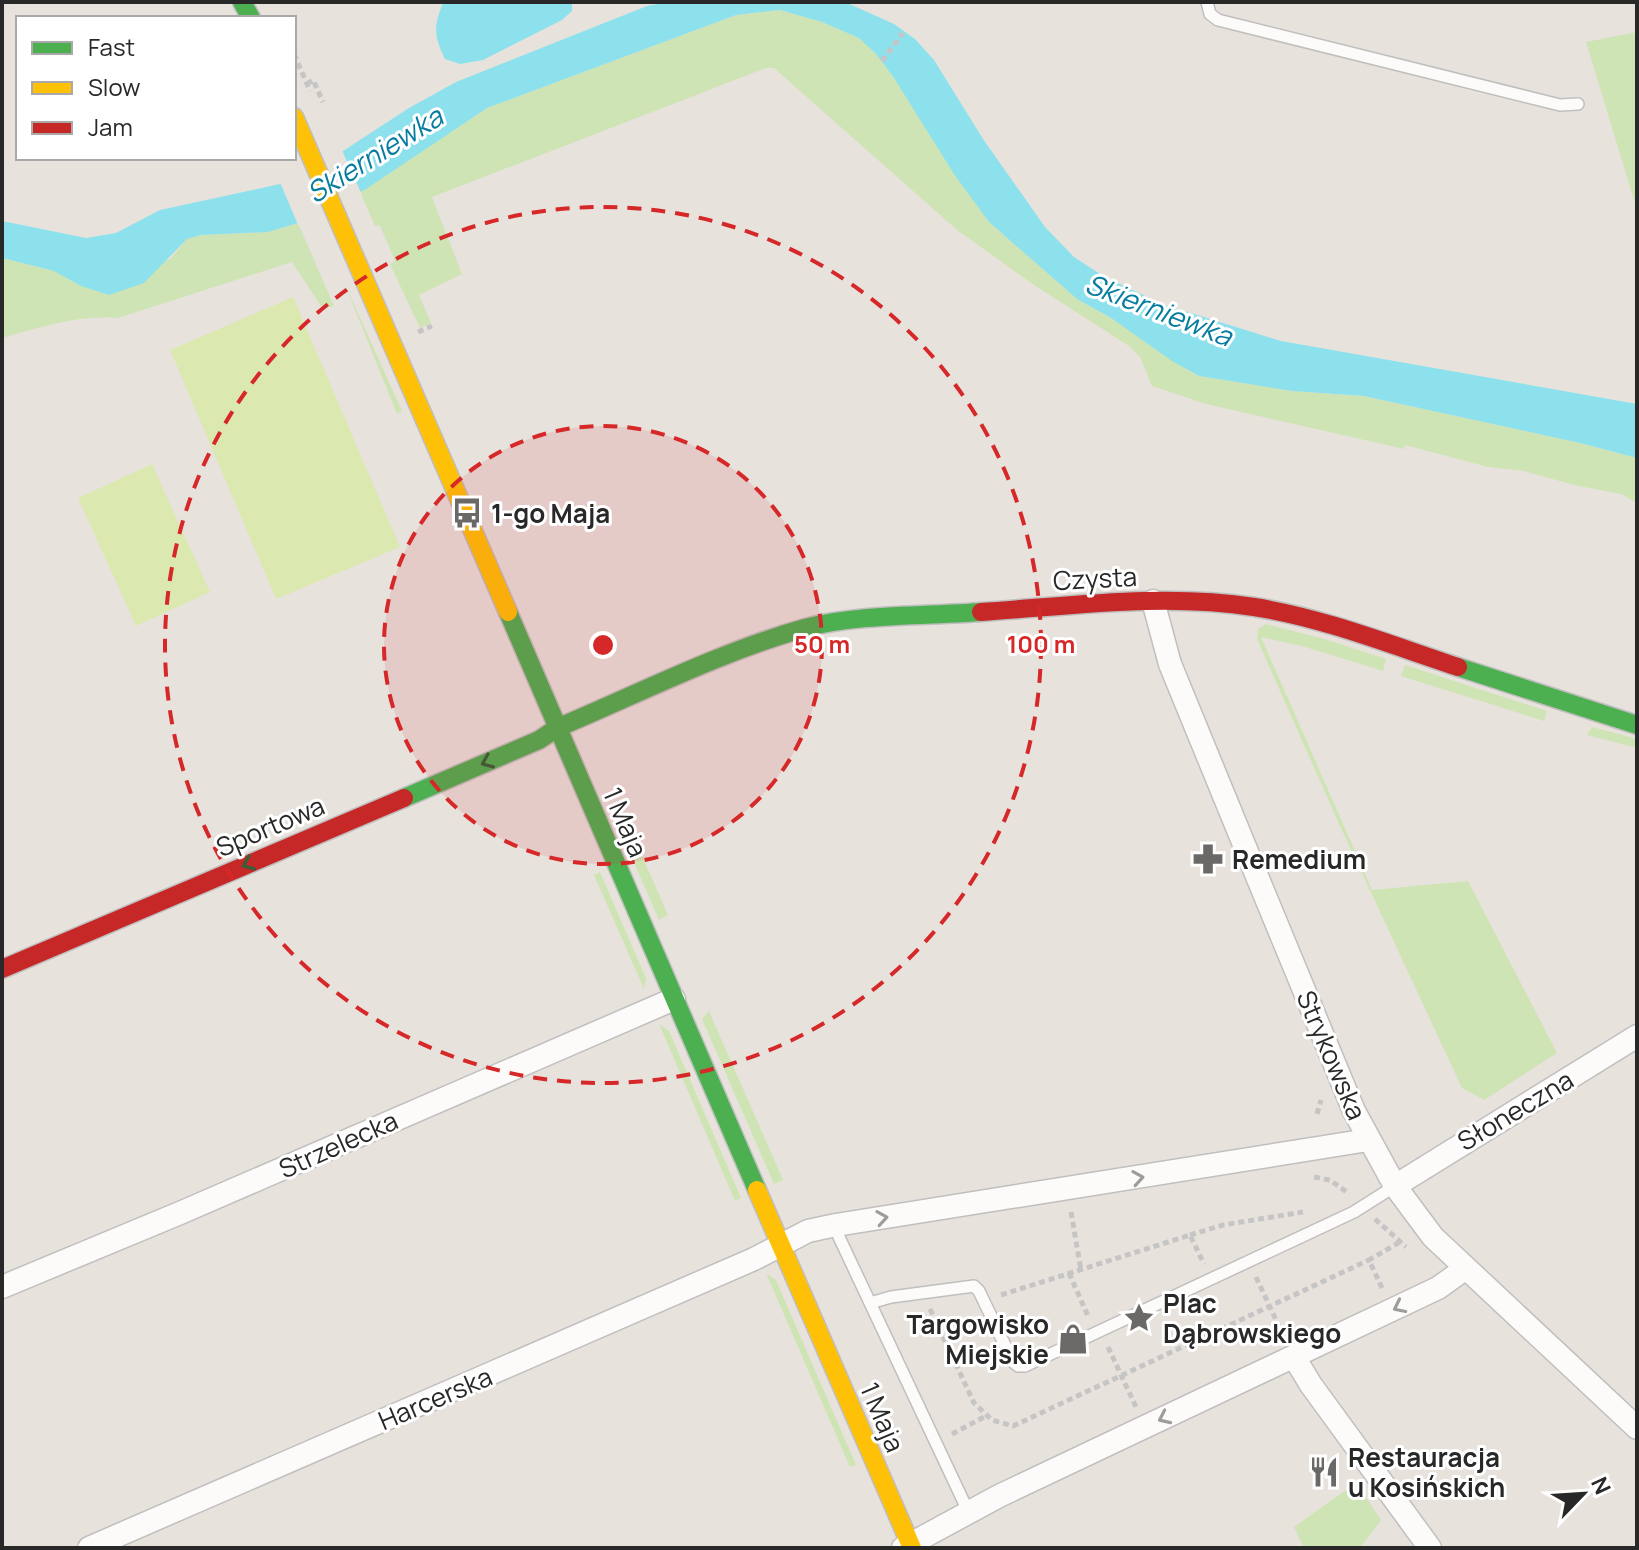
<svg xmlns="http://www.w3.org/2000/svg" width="1639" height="1550" viewBox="0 0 1639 1550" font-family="Manrope,sans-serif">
  <rect width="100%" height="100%" fill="#e8e2dd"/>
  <path fill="#cee4b4" d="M780 10 822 22 859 38 876 54 894 78 989 222 1077 299 1111 318 1189 371 1199 376 1292 391 1364 396 1580 443 1637 458V503L1621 494 1574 485 1524 471 1488 467 1405 445 1404 449 1206 404 1152 386 1140 357 1129 346 1031 283 957 230 774 68H766L432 197 462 274 419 295 431 323 420 328 390 264 395 261 381 228 379 225 375 226 360 192 487 108 736 15Z
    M1637 32V210L1586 42Z
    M298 223 334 306 323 309 292 262 118 318C77 315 41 327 2 338V258L54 271 81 286 170 259 187 239 201 235 268 232Z
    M343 280 402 411 397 414Z
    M1266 624 1328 640 1386 659 1383 671 1302 646 1261 637 1372 890 1468 881 1557 1053 1484 1100 1462 1088 1340 826 1257 639 1258 629Z
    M1405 665 1547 711 1544 721 1401 676Z
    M1592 727 1637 739V748L1587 735Z
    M632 833 668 915 659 920 623 837Z
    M600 872 646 978 644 989 594 875Z
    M709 1011 783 1180 774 1184 702 1019Z
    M659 1024 669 1031 741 1198 735 1201Z
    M766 1273 776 1280 856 1465 850 1467Z
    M1356 1483 1381 1520 1360 1548H1304L1294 1527Z"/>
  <path fill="#dbe9b0" d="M293 297 400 547 276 599 170 350Z
    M152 464 210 592 136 626 78 498Z"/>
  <path fill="#8ce1ed" d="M443 2H572V11L562 20 483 60 460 64 445 59C433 34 434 27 443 2Z
    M668 2H845L894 24 915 39 934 60 983 139 1045 227 1074 257 1103 276 1162 304 1281 341 1637 404V458L1580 443 1364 396 1292 391 1199 376 1172 361 1111 318 1077 299 989 222 954 174 894 78 876 54 859 38 822 22 780 10 736 15 487 108 366 189 298 223 268 232 201 235 187 239 144 283 109 295 81 286 54 271 2 258V221L86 238 116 233 160 210 280 184 343 151 409 108 456 82 647 6Z"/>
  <path fill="#e8e2dd" d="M341 148 362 195 299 227 279 180Z"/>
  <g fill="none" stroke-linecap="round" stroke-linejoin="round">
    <g stroke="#c0bfbf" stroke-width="14">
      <path id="lane" d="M1207 2 1210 14 1218 20 1560 105 1578 104
        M836 1225 839 1237 968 1511
        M870 1303 891 1297 974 1286 979 1291 1013 1362 1018 1366H1025L1354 1212 1395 1186"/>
    </g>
    <g stroke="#c0bfbf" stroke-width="25">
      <path id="street" d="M1153 601 1170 664 1268 903 1354 1111 1395 1186 1433 1237 1637 1428
        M1395 1186 1637 1036
        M2 1287 180 1213 674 999
        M1294 1357 1311 1385 1430 1548
        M89 1548 754 1259 808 1231 836 1225 1368 1140
        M903 1548 999 1496 1438 1288 1466 1268"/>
    </g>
    <g stroke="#c0bfbf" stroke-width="21">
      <path id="fast" d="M242 2 251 18
        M508 612 757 1190
        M1458 667 1637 725
        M404 798 539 740 557 728C638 694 720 652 805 628 855 614 928 616 981 612"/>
    </g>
    <g stroke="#c0bfbf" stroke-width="21">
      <path id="slow" d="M294 117 508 612
        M757 1190 912 1548"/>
    </g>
    <g stroke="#c0bfbf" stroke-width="21">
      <path id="jam" d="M981 612C1071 606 1164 593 1254 607 1324 618 1391 645 1458 667
        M2 969 404 798"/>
    </g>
    <path stroke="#c6c5c5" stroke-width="5" stroke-dasharray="6 4" stroke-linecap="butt" d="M294 54 310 91
      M882 61 903 33
      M307 84 313 80 323 102
      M418 332 432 326
      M1317 1114 1321 1100
      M1314 1177 1330 1180 1348 1193
      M1071 1212 1081 1270
      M1375 1219 1406 1247
      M1190 1235 1223 1225 1303 1212
      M1069 1273 1088 1316
      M1256 1277 1284 1337
      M1382 1288 1369 1260 1400 1242
      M1001 1295 1190 1235 1204 1264
      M930 1309 974 1403 992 1420 1013 1426 1369 1260
      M1108 1347 1136 1407
      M952 1434 986 1416"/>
    <use href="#lane" stroke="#fcfbfa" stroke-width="11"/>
    <use href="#street" stroke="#fcfbfa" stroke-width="22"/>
    <use href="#fast" stroke="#4caf50" stroke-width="18"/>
    <use href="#slow" stroke="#ffc107" stroke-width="18"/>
    <use href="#jam" stroke="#c62828" stroke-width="18"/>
  </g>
  <defs><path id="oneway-chevron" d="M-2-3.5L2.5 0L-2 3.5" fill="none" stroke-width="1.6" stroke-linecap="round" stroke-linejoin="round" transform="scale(2)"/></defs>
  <g stroke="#365e38">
    <use href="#oneway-chevron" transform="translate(487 762) rotate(157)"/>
    <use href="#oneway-chevron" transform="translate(248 864) rotate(157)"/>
  </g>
  <g stroke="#9d9c9c">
    <use href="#oneway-chevron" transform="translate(1138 1178) rotate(-9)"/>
    <use href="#oneway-chevron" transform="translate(882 1218) rotate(-9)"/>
    <use href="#oneway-chevron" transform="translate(1399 1307) rotate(154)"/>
    <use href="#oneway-chevron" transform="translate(1164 1418) rotate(155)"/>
  </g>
  <circle cx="603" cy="645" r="219" fill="#d62828" fill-opacity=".12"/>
  <g fill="none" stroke="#d62828" stroke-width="4" stroke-dasharray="14 10">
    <circle cx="603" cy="645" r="219"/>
    <circle cx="603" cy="645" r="438"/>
  </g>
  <defs>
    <g id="bus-bare" transform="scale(2.4)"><path d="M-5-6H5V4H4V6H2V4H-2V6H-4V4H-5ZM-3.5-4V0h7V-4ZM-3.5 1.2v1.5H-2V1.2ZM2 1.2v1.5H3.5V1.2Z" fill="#6b6967" stroke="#fff" stroke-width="2.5" paint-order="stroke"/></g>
    <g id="pharmacy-bare" transform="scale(2.4)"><path d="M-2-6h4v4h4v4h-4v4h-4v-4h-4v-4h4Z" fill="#6b6967" stroke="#fff" stroke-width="2.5" paint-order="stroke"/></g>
    <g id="sight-bare" transform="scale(2.4)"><path d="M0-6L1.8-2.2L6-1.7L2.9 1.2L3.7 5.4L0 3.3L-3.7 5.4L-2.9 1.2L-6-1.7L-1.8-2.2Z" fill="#6b6967" stroke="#fff" stroke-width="2.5" paint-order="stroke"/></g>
    <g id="shop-bare" transform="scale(2.4)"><path d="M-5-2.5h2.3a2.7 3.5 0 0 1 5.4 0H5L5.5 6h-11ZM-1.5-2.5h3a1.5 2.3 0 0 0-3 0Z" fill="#6b6967" stroke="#fff" stroke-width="2.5" paint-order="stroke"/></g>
    <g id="restaurant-bare" transform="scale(2.4)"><path d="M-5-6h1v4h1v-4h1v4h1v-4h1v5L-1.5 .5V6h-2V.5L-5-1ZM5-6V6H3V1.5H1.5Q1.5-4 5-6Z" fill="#6b6967" stroke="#fff" stroke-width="2.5" paint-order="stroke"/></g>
  </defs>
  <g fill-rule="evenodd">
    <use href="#bus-bare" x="467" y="513"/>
    <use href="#pharmacy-bare" x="1208" y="859"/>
    <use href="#sight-bare" x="1139" y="1318"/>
    <use href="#shop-bare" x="1073" y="1339"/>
    <use href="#restaurant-bare" x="1324" y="1472"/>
  </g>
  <g text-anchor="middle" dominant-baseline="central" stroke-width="6" stroke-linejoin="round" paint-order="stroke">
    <g font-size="26" font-weight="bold" fill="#282828" stroke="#fff" text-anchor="start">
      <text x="491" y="513">1-go Maja</text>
      <text x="1232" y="859">Remedium</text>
      <text x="1163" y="1303">Plac<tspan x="1163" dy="30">Dąbrowskiego</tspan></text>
      <text x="1049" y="1324" text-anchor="end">Targowisko<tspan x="1049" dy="30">Miejskie</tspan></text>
      <text x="1348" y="1457">Restauracja<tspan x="1348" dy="30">u Kosińskich</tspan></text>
    </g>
    <g font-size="26" fill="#282828" stroke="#fff">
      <text transform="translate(1095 578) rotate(-3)">Czysta</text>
      <text transform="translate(626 822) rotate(67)">1 Maja</text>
      <text transform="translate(270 826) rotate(-23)">Sportowa</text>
      <text transform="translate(1332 1055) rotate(67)">Strykowska</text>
      <text transform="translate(1515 1110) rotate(-31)">Słoneczna</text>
      <text transform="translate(338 1144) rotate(-24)">Strzelecka</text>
      <text transform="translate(435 1398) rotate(-23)">Harcerska</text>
      <text transform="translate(883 1417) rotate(67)">1 Maja</text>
    </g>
    <g font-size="28" font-style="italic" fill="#067d9e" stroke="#fff">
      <text transform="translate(374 154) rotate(-32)">Skierniewka</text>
      <text transform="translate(1159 309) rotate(21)">Skierniewka</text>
    </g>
  </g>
  <circle cx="603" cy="645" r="12" fill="#d62828" stroke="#fff" stroke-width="4"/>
  <g font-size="24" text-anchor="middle" font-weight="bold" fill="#d62828" stroke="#fff" stroke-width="6" stroke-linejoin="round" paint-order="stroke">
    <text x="822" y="653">50 m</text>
    <text x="1041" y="653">100 m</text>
  </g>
  <rect width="1639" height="1550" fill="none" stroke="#282828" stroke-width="8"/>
  <rect x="16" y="16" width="280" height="144" fill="#ffffff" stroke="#a9a9a9" stroke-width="2"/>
  <rect x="32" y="42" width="40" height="12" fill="#4caf50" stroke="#a9a9a9" stroke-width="2"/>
  <text x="88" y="56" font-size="24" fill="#282828">Fast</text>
  <rect x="32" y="82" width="40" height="12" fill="#ffc107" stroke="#a9a9a9" stroke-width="2"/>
  <text x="88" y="96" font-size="24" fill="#282828">Slow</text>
  <rect x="32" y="122" width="40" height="12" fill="#c62828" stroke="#a9a9a9" stroke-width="2"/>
  <text x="88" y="136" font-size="24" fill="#282828">Jam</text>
  <g transform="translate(1583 1494) rotate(65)" stroke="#ffffff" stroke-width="6" paint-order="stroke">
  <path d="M0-6L14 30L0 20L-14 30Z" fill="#282828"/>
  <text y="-12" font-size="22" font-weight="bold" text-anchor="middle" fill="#282828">N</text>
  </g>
</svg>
